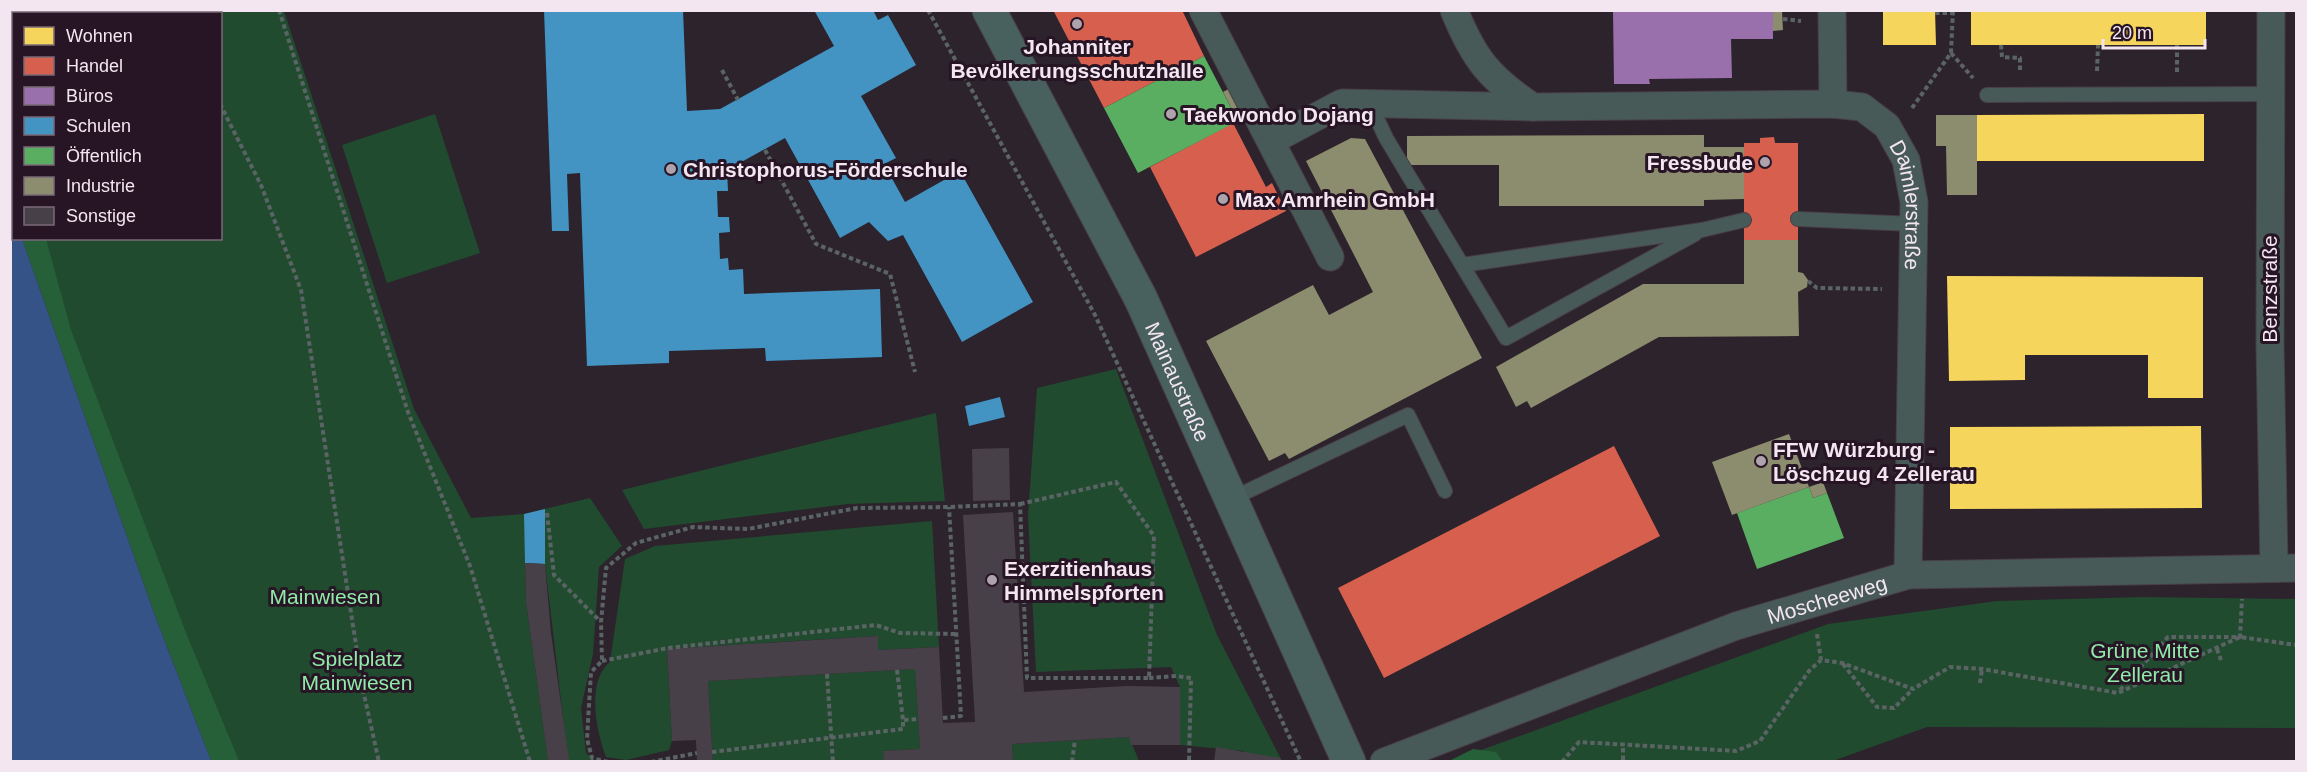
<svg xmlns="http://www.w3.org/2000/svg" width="2307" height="772" viewBox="0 0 2307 772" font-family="Arial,sans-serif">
  <rect width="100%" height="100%" fill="#2d232c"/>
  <path fill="#214b2f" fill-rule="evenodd" d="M10 11H284L414 409 471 518 524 514 590 498 622 546 599 567 593 654 581 708 586 753 596 761H211L22 239 220 238V14H14L13 214 10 206ZM525 563 545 564 568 760 548 761 526 602Z
    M435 114 480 253 387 283 342 145Z
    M1116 369 1217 635 1282 761H1243L1244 751 1180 745V687L1171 667 1036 672 1028 516 1037 388Z
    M936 413 945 501 848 504 644 529 622 490Z
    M932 521 939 647 878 650 877 636 667 649 672 741 669 750 626 760 606 757C596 731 586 681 610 662L625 559 655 546Z
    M2144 597 2296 599V728L1927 727 1830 762H1448L1828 624 1997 601Z
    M915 669 920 749 883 751 884 761H713L708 681Z
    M1129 737 1139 761H1013L1012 744Z"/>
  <path fill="#266039" d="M10 104 14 116 13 214 10 206Z
    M22 239H46L71 330 186 633 239 761H211L155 616Z
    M1473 749 1496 752 1502 761H1449Z"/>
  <path fill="#365388" d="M10 206 13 214 14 238 22 239 155 616 211 761H11Z"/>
  <path fill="#f6d55c" d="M1883 10H1935L1936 45H1883Z
    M1971 10H2206V45H1971Z
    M2204 114V161H1977V115Z
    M1947 276 2203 277V398H2148V355H2025V380L1949 381Z
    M2201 426 2202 508 1950 509V427Z"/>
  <path fill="#d6604d" d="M1053 10H1182L1204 56 1104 108Z
    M1233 123 1266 187 1272 183 1286 211 1196 257 1150 167Z
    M1774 137 1775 143H1798V240H1744V143H1760V138Z
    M1614 446 1660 536 1384 678 1338 588Z"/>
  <path fill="#9970ab" d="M1613 10H1773V39H1731L1732 78 1649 79 1650 84H1614Z"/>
  <path fill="#4393c3" d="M544 10H683L687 111 720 109 834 46 814 10H873L878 20 888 15 916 65 861 96 896 158 884 164 905 202 960 171 1033 302 962 342 903 235 888 241 869 222 840 238 785 138 727 170 728 191H717L718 217H729L730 232 719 233 720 259 728 258 729 270 743 269 744 294 880 289 882 357 766 361 765 348 669 351V363L587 366 580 173 567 174 569 231H552Z
    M1000 397 1005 417 969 426 965 406Z
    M545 509V564L525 563 524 514Z"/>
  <path fill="#5aae61" d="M1204 56 1238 121 1138 173 1104 108Z
    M1809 487 1813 498 1827 493 1844 538 1757 569 1737 513Z"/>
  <path fill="#8c8c6e" d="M1782 10 1783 30 1773 31V11Z
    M1234 86 1249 115 1238 121 1223 92Z
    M1936 115H1977V195H1947L1946 146H1936Z
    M1704 135V147H1744V199L1704 200V206H1499V165H1407V136Z
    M1351 138 1365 139 1482 358 1289 459 1285 453 1269 461 1206 341 1313 285 1329 315 1373 292 1306 161Z
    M1744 240H1798V272L1803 273 1808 280 1807 287 1798 292 1799 336 1659 337 1531 408 1527 401 1516 407 1496 367 1643 284H1744Z
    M1789 434 1809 487 1732 515 1712 462Z
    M1823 482 1827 493 1813 498 1809 487Z"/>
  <path fill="#484048" d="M1009 448 1010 500 973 501 972 449Z
    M1013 512 1024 692 1126 686 1180 687V745H1131L1129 737 1012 744 1013 762H884L883 751 920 749 915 669 708 681 713 762H697L696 740 672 741 667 649 878 636V650L939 647 943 723 975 722 963 515Z
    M525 563 545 564 551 633 569 760 548 761 526 602Z
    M1216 747 1280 758 1282 762H1214Z"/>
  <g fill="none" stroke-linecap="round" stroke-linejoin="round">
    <g stroke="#483f47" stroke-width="16">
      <path id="lane" d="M1987 95 2271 94
        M1370 104 1386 138 1462 265 1702 230 1744 220
        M1798 219 1913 224
        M1462 265 1506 338 1695 234
        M1231 499 1408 415 1445 491"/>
    </g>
    <g stroke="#483f47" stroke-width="29">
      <g id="street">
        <path d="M1203 10 1330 257"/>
        <path id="s1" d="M1454 10C1474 59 1489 78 1533 107L1833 104 1862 107 1887 126 1906 160 1914 202 1908 575"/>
        <path d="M1832 10 1833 104"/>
        <path d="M2271 10 2270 344 2274 567"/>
        <path d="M1271 141 1342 103 1533 107"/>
        <path id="s2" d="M1384 762 1736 626 1908 575 2296 568"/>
      </g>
    </g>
    <g stroke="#483f47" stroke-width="35">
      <g id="secondary">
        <path id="s3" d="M989 10 1141 299 1349 762"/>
      </g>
    </g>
    <path stroke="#5b6465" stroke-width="4" stroke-dasharray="4.5 3" stroke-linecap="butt" d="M177 10 178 14
      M279 10 408 412 470 566 530 762
      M928 10 1095 315 1301 762
      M1935 13H1953
      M1783 19 1801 21
      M2001 45 2002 57 2020 58V70
      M2177 45V72
      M1951 53 1973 78
      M722 70 738 100
      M2097 71 2098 45
      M220 104 261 185 301 290 363 690 379 762
      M1912 108 1951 53 1953 10
      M765 150 816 244 890 274 915 372
      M1808 281 1817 288 1882 289
      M547 513 554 575 600 621
      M1817 634 1821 660
      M2217 649 2221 660
      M602 661 668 648 876 625 900 633 956 634
      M1843 664 1877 707 1894 708 1913 689
      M897 670 903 720
      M827 674 833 762
      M1149 678 1176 676 1191 678 1189 762
      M1980 683 1982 669
      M2120 690 2168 637H2240L2242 599
      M943 718 961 716 949 507
      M712 752 903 729V720L918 719
      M1623 760V744
      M608 762 592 758 587 739 591 672 602 661 601 622 606 568 636 543 693 527 748 529 857 508 949 507 1020 504 1027 678H1149L1154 536 1116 482 1020 504
      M651 762 697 753
      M1072 762 1075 740
      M1562 762 1579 742 1736 751 1760 741 1809 671 1821 660 1842 663 1913 689 1950 667 1982 669 2118 693 2240 637 2296 645"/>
    <use href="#lane" stroke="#485a58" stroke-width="14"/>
    <use href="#street" stroke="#485a58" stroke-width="27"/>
    <use href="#secondary" stroke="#48605e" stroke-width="33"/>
  </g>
  <g fill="#aea2ac" stroke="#271526" stroke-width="2">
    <circle cx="1077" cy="24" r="6"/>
    <circle cx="1171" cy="114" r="6"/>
    <circle cx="1765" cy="162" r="6"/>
    <circle cx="671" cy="169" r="6"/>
    <circle cx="1223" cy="199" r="6"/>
    <circle cx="1761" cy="461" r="6"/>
    <circle cx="992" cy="580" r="6"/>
  </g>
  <g text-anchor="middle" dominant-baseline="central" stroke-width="6" stroke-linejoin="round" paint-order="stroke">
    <g font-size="21" font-weight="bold" fill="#f3e6f1" stroke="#271526" text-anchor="start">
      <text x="1077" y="46" text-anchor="middle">Johanniter<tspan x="1077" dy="24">Bevölkerungsschutzhalle</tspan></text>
      <text x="1183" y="114">Taekwondo Dojang</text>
      <text x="1753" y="162" text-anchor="end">Fressbude</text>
      <text x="683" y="169">Christophorus-Förderschule</text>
      <text x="1235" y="199">Max Amrhein GmbH</text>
      <text x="1773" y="449">FFW Würzburg -<tspan x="1773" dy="24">Löschzug 4 Zellerau</tspan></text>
      <text x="1004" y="568">Exerzitienhaus<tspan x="1004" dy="24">Himmelspforten</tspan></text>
    </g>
    <g font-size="21" fill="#f3e6f1" stroke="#271526">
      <text stroke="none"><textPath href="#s1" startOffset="572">Daimlerstraße</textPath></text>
      <text transform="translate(2269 289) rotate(-90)">Benzstraße</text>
      <text stroke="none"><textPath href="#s3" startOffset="417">Mainaustraße</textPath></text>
      <text stroke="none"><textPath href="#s2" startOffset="472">Moscheeweg</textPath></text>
    </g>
    <g font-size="21" fill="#8feba7" stroke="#271526">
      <text x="325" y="596">Mainwiesen</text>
      <text x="2145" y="650">Grüne Mitte<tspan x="2145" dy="24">Zellerau</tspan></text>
      <text x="357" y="658">Spielplatz<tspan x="357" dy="24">Mainwiesen</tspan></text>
    </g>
  </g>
  <rect width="2307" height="772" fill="none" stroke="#f3e6f1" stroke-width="24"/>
  <rect x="12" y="12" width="210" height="228" fill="#271526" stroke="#796977" stroke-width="1.5"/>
  <rect x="24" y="27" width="30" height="18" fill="#f6d55c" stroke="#796977" stroke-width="1.5"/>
  <text x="66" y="42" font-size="18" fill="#f3e6f1">Wohnen</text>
  <rect x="24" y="57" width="30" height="18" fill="#d6604d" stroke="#796977" stroke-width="1.5"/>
  <text x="66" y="72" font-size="18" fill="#f3e6f1">Handel</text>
  <rect x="24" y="87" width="30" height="18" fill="#9970ab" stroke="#796977" stroke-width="1.5"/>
  <text x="66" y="102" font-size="18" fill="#f3e6f1">Büros</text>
  <rect x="24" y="117" width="30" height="18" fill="#4393c3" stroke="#796977" stroke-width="1.5"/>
  <text x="66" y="132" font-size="18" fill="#f3e6f1">Schulen</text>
  <rect x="24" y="147" width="30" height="18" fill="#5aae61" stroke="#796977" stroke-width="1.5"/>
  <text x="66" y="162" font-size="18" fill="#f3e6f1">Öffentlich</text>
  <rect x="24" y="177" width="30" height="18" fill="#8c8c6e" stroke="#796977" stroke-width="1.5"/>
  <text x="66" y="192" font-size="18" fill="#f3e6f1">Industrie</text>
  <rect x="24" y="207" width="30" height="18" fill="#484048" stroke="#796977" stroke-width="1.5"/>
  <text x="66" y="222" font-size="18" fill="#f3e6f1">Sonstige</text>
  <path d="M2103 39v9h102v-9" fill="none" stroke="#f3e6f1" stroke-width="3"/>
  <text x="2112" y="39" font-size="18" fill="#f3e6f1" stroke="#271526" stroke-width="4.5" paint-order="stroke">20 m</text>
</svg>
